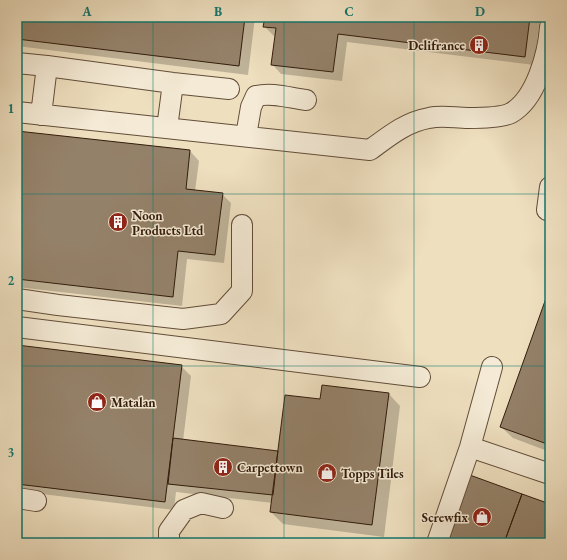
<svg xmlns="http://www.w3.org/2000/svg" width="567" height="560" viewBox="0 0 567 560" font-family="'EB Garamond',serif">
  <rect width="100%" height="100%" fill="#eedfbf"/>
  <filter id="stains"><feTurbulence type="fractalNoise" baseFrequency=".005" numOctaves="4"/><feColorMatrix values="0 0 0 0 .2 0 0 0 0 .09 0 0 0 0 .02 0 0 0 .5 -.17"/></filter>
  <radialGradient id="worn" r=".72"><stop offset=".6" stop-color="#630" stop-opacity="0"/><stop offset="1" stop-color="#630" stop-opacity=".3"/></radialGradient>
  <path fill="#0003" d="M17 17H255L248 75 17 46Z
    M266 17H540L534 65 347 42 342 81 281 74 272 64 276 36H274L264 26Z
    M17 132 190 151 199 161 195 191 222 194 231 203 224 263 187 259 182 306 17 287Z
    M550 290V452L513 438 501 427Z
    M17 346 181 366 191 376 183 441 278 452 321 400 389 394 400 406 384 537 283 524 271 512 273 503 176 492 174 510 17 491Z"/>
  <path fill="#948169" stroke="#331c0c" d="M17 17H245L239 66 17 39Z
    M265 17H530L525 57 338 34 333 72 271 65 276 28 263 27Z
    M17 131 190 150 186 189 223 193 215 255 178 251 173 297 17 279Z
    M550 287V445L500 427Z
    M17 345 182 365 165 502 17 484Z
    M322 385 389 393 372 525 270 512 285 395 320 399Z
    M173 438 278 451 273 495 168 484Z
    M467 474 522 494 504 543H451L443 540Z
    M522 494 550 504V543H504Z"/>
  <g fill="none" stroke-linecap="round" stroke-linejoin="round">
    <g stroke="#624d39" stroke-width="22">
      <path id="minor" d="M17 63 47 66
        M17 112 370 150C389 136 406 122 429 118 442 115 455 118 468 118 479 118 501 118 511 113 536 99 548 54 550 27
        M41 115 47 66 173 83 229 89
        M167 128 173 83
        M246 136 251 107 256 96C272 92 290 98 306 100
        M547 210 550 187
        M17 299 58 305 183 319 221 314 242 291V225
        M17 327 420 377
        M470 447 550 474
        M17 498 36 501
        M169 543V531L184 510 201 503 223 508
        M437 543 470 447 492 367"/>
    </g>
    <use href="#minor" stroke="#f4ead5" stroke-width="20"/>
  </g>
  <path fill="none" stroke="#0f766e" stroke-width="1" stroke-opacity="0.55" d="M153 17V543M284 17V543M414 17V543M17 194H550M17 366H550"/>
  <defs>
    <g id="building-disc" transform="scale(1)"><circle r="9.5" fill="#8f2418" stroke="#f4ead5"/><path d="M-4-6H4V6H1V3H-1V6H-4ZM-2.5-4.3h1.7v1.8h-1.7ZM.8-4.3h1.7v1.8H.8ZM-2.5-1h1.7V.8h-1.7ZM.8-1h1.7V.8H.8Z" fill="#fff"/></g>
    <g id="shop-disc" transform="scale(1)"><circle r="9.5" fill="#8f2418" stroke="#f4ead5"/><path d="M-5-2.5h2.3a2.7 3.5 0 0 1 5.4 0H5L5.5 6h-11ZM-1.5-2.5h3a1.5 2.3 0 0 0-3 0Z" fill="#fff"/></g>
  </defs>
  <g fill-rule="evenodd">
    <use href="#building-disc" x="479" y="45"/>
    <use href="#building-disc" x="118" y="222"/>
    <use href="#shop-disc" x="97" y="402"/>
    <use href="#building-disc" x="223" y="467"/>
    <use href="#shop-disc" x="327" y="473"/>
    <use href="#shop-disc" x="482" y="517"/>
  </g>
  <g text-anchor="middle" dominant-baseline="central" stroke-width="3" stroke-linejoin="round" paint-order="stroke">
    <g font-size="13" font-weight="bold" fill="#331c0c" stroke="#f4ead5" text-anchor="start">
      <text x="465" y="45" text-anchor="end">Delifrance</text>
      <text x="132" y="215">Noon<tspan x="132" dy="15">Products Ltd</tspan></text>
      <text x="111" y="402">Matalan</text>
      <text x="237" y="467">Carpettown</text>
      <text x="341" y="473">Topps Tiles</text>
      <text x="468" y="517" text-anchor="end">Screwfix</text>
    </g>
  </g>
  <rect width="567" height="560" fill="none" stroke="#eedfbf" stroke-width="44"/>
  <rect x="22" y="22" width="523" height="516" fill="none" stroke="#0f766e" stroke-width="1.5"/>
  <g font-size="13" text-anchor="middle" font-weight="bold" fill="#0f766e">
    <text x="87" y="16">A</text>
    <text x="218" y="16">B</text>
    <text x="349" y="16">C</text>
    <text x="480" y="16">D</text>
    <text x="11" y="113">1</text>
    <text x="11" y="285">2</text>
    <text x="11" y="457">3</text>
  </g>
  <rect width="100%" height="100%" filter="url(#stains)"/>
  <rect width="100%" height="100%" fill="url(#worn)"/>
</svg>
